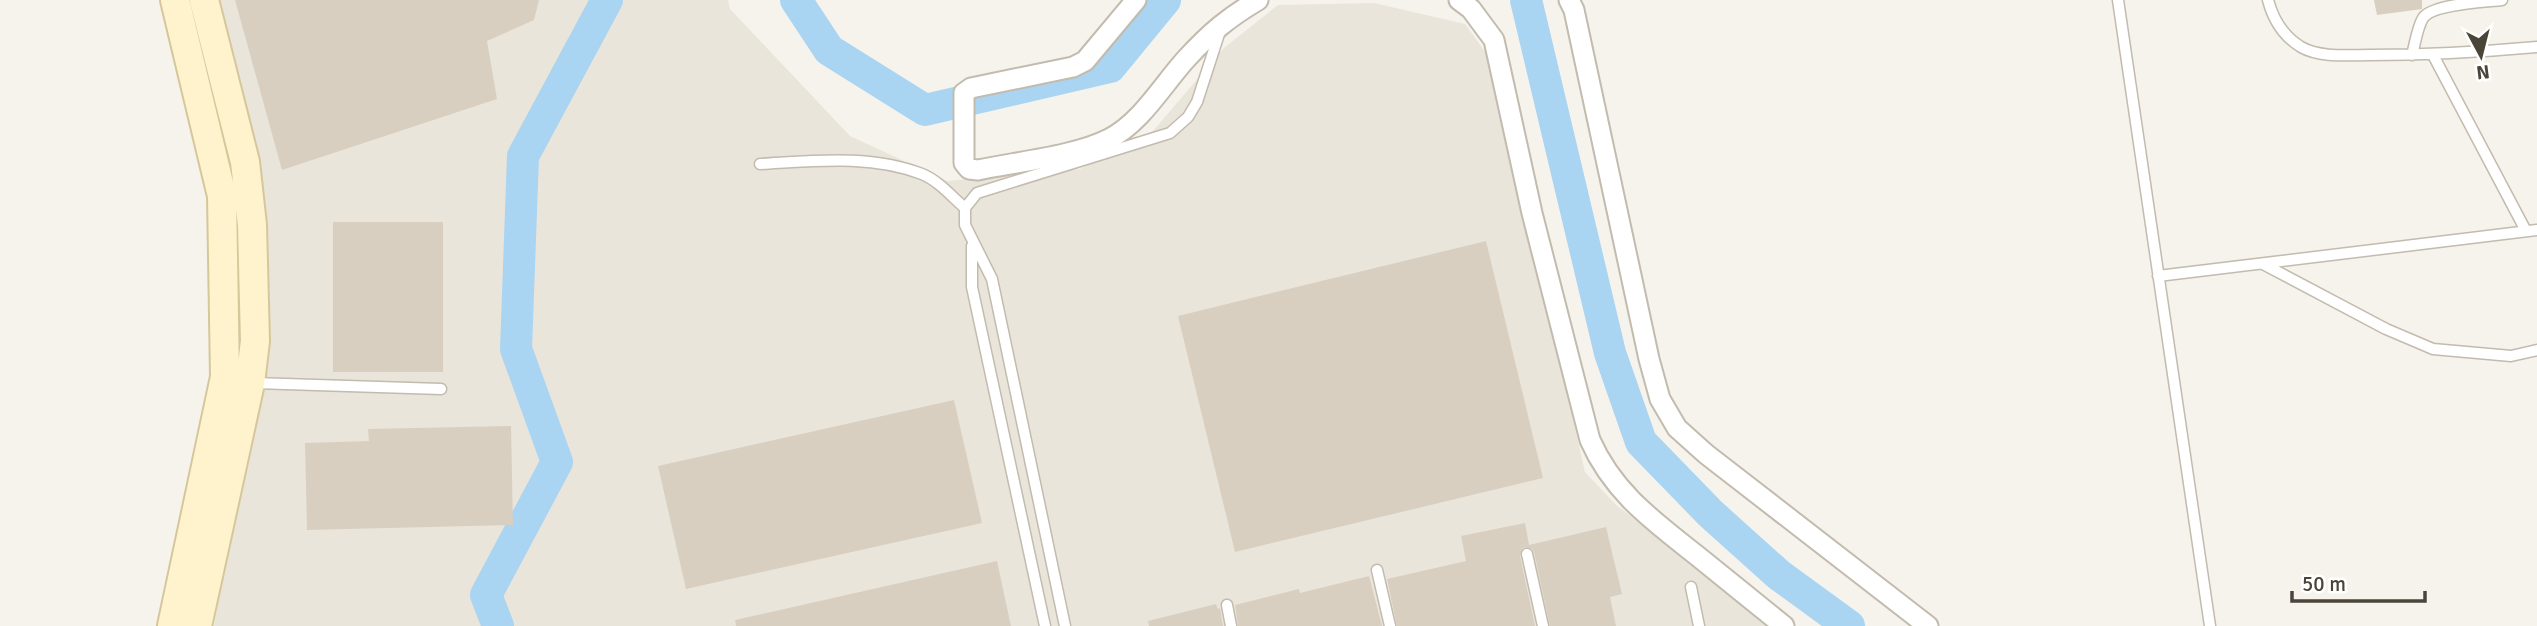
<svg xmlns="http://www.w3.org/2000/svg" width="2537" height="626" viewBox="0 0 2537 626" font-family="Signika,sans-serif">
  <rect width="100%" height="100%" fill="#f6f3ec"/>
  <path fill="#eae5da" d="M206 0H728L730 9 850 136 947 181 1080 169 1153 131 1224 48 1278 5 1374 3 1465 24 1491 60 1585 472 1615 504 1775 626H214L264 343Z"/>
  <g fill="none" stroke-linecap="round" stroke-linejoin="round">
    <path stroke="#a9d4f2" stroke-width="32" d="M796 0 829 50 925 110 1110 67 1165 0
      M1526 0 1610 353 1641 442 1710 513 1779 575 1849 626
      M498 626 486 595 557 462 516 349 523 156 607 0"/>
  </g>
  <path fill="#d8cfc1" d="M235 0H539L534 20 487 41 497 99 282 170Z
    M2374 0H2422V9L2377 15Z
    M333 222H443V372H333Z
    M1486 241 1543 478 1235 552 1178 316Z
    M954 400 982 523 686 589 658 466Z
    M511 426 513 525 307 530 305 443 369 441 368 429Z
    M1525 523 1529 545 1606 527 1622 594 1610 597 1616 626H1550L1534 552 1532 549 1526 547 1522 549 1520 556 1535 626H1397L1387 579 1466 561 1461 536Z
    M997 561 1011 626H736L735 620Z
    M1369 576 1382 626H1238L1235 605 1299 589 1300 593Z
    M1216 604 1218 609 1220 608 1223 626H1149L1148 621Z"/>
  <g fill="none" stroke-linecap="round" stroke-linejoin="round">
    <g stroke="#c2bbae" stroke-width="13">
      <path id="lane" d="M2118 0 2210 626
        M2268 0C2273 19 2283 36 2301 47 2320 58 2349 55 2370 55 2426 55 2481 52 2537 47
        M2412 55C2415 44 2417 28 2423 18 2432 4 2486 2 2502 0
        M2433 55 2526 231
        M760 164C813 161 871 154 922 174 939 181 952 197 965 208
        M972 246V287L1045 626
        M2263 264 2386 329 2433 349 2511 356 2537 350
        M2158 276 2537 230
        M253 383 441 389
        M1527 554 1543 626
        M1377 570 1390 626
        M1691 587 1699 626
        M1227 605 1231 626
        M1065 626 992 279 965 225V208L977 193 1170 133 1188 117 1197 102 1220 31"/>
    </g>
    <g stroke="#c2bbae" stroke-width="23">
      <path id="street" d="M1136 0 1085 61 1073 67 971 88 964 93V163L969 169 978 170C1016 162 1076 156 1109 139 1142 122 1163 84 1187 58 1211 32 1228 18 1258 0
        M1459 0 1471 9 1494 40 1532 213 1590 440C1613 492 1652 520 1695 554 1725 578 1754 602 1784 626
        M1569 0 1574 10 1649 359 1660 399 1677 428 1706 454 1928 626"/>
    </g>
    <g stroke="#d6c79b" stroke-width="32">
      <path id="secondary" d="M172 626 225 377 222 196 175 0
        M197 626 250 383 255 341 252 225 245 162 204 0"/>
    </g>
    <use href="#lane" stroke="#fff" stroke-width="10"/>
    <use href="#street" stroke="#fff" stroke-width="19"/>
    <use href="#secondary" stroke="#fff3cd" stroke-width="28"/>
  </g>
  <g transform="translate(2481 56) rotate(173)" stroke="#ffffff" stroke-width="5" paint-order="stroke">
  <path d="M0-5L12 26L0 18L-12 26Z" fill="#4b4439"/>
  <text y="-10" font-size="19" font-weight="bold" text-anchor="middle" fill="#4b4439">N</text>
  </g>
  <path d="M2292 591v10h133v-10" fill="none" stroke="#4b4439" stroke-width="3.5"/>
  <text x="2302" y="591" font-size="21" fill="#4b4439" stroke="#ffffff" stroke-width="5" paint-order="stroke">50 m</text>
</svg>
